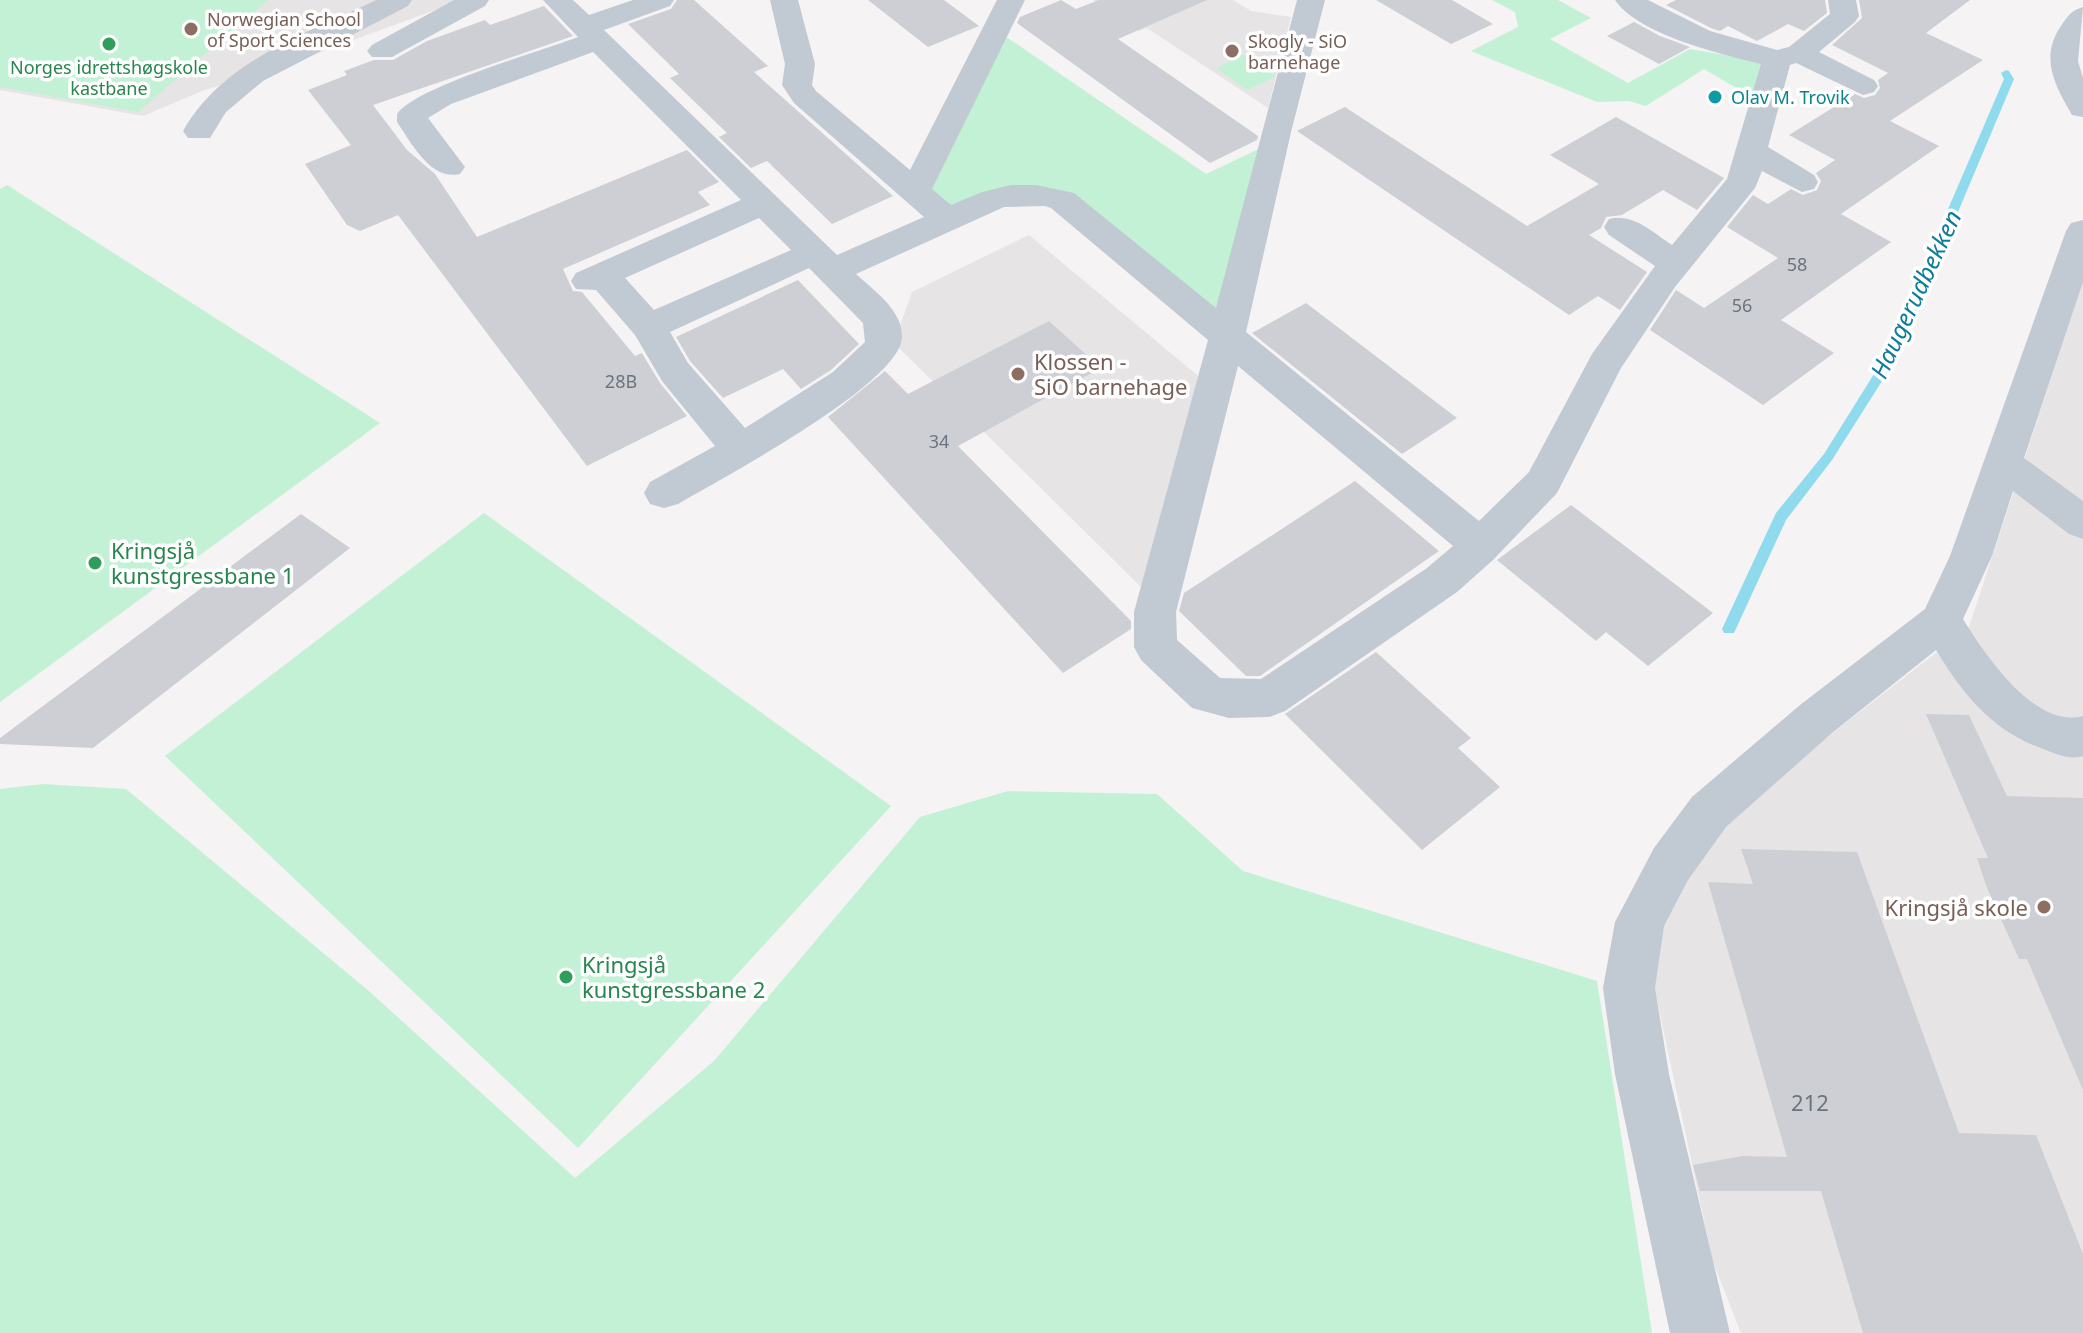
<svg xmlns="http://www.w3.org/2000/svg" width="2083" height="1333" viewBox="0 0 2083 1333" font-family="'Noto Sans',sans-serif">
  <rect width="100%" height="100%" fill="#f5f3f3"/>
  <path fill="#e6e4e5" d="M0 0H462L302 59 202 91 143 116 0 90Z
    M1093 0H1233L1251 11 1291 17 1268 108 1147 28 1139 31Z
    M1029 235 1203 380 1146 592 894 343 912 292Z
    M2083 281V1333H1741L1713 1262 1646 949 1716 824 1969 627Z"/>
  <path fill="#c3f1d5" d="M0 0H268L138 112 0 87Z
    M1492 0H1558L1591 18 1550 39 1628 83 1690 49 1765 62 1757 100 1704 69 1646 106 1629 101 1597 102 1471 51 1518 27 1515 12Z
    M1002 34 1206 174 1267 145 1216 317 1069 198 946 212 926 195Z
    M1244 55 1276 76 1247 90 1216 68Z
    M7 185 380 423 0 702V189Z
    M484 513 891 806 578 1148 165 756Z
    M43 784 126 789 370 992 575 1178 714 1061 920 817 1008 791 1157 794 1243 871 1597 981 1652 1333H0V789Z"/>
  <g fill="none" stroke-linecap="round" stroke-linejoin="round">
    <path fill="#90daee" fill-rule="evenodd" d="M2006 70 2009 71 2014 79 1896 359 1832 460 1786 520 1734 633H1724L1722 629 1776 513 1824 454 1884 358 2004 79 2001 73Z"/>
  </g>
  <path fill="#cdcfd5" d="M677 0H694L768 66 754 72 893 196 832 224 767 161 751 168 719 137 727 133 670 78 679 74 628 24 671 9Z
    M868 0H944L979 26 928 47Z
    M1061 0 1076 9 1099 0H1207L1118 39 1258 136 1257 140 1210 163 1017 23 1020 17Z
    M1376 0H1452L1493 24 1451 44Z
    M1676 0H1825L1827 13 1804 31 1788 24 1757 41 1728 26 1720 31 1711 28 1666 5Z
    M1859 0H1970L1926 33 1983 60 1890 121 1939 146 1841 214 1891 242 1781 320 1834 353 1763 405 1650 330 1676 290 1704 308 1778 258 1727 227 1753 195 1768 204 1791 189 1803 195 1817 190 1821 181 1816 173 1835 160 1789 135 1855 94 1864 98 1875 95 1880 88 1878 80 1888 73 1832 45 1862 18Z
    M544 6 573 36 373 105 407 150 435 174 477 237 687 150 719 182 698 192 710 205 563 269 573 291 582 292 635 356 642 353 660 383 687 416 587 466 398 215 360 231 347 225 305 164 351 145 308 90 347 75 344 71 374 60H393L427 41 485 20 490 25Z
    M1634 22 1660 36 1690 47 1659 64 1607 36Z
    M1345 107 1527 226 1599 184 1550 155 1616 117 1724 178 1697 210 1663 190 1622 215 1606 217 1601 228 1589 235 1647 272 1620 310 1598 296 1569 315 1297 131Z
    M798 280 859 344 831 370 801 389 783 369 723 398 690 361 676 337Z
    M1306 303 1457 418 1402 454 1252 333Z
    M1049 321 1101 368 958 446 1131 621V629L1063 673 828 417 885 371 908 394Z
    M1355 481 1439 551 1260 676H1246L1179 611 1184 593Z
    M1571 505 1713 613 1648 666 1606 632 1596 641 1497 560Z
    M301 514 350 548 93 748 0 744V738Z
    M1376 652 1471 738 1458 748 1500 787 1422 850 1285 714Z
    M1926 714 1969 715 2007 796 2083 798V1090L2027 959H2019L1987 888 1977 858H1988Z
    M1741 849 1857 852 1959 1133 2036 1135 2083 1254V1333H1863L1821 1191H1700L1693 1165 1742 1156 1787 1157 1708 882 1753 884Z"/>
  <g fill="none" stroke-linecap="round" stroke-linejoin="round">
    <path fill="#c1cad2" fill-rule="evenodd" d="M376 0H412L408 6 263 81 226 112 210 138H188L183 131C223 60 306 34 376 0Z
      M454 0H489L485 6 392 57H372L367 51 372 45Z
      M543 0H573L589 15 633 0H674L670 6 604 30 837 255 924 217 794 103 782 85 785 64 770 0H798L815 64 812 85 816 91 910 170 997 0H1025L932 189 951 205 982 192 1011 185H1036L1074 193 1216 308 1297 0H1325L1291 132 1246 332 1479 521 1529 472 1592 354 1655 266 1609 235 1604 227 1609 219C1633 213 1652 232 1672 245L1727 179 1761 64C1721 54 1639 35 1615 0H1648L1710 31 1777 50 1789 47 1830 14 1828 0H1856L1859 16 1855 22 1819 52 1874 80 1878 86 1874 92 1863 95 1796 63 1790 65 1768 147 1814 175 1818 182 1814 189 1802 192 1762 171 1755 188 1675 287 1621 368 1557 493 1493 560 1457 592 1285 711 1269 717 1229 718 1192 708 1141 660 1134 647V612L1208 340 1051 208 1045 206 1004 207 856 274C873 290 903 310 902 337 901 384 720 479 678 504L664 508 650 504 644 493 650 482 715 446 662 381 635 335 596 290 576 289 571 281 576 273 741 200 593 52 451 104 428 118 465 167 460 174C431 181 412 144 397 122V114C415 87 542 51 578 37ZM759 218 791 250 654 310 625 278ZM809 268 863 323 865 342 833 372 745 428 688 363 670 332ZM1238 366 1453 546 1427 568 1261 679 1220 678 1177 640 1176 612Z
      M2083 7 2078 61 2083 78V117L2072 115 2068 108C2051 78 2041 53 2063 23 2069 14 2073 10 2083 7Z
      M2083 220V282L2024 458 2083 501V539L2069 534 2013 491 1992 556 1963 619C1984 653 2035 730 2083 716V756C2070 760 2058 755 2046 750 1993 732 1964 696 1936 650L1832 733 1726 827 1688 880 1664 926 1655 988 1669 1074 1730 1333H1670L1615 1074 1603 988 1615 922 1654 848 1692 797 1800 705 1925 609 1950 556 2066 231 2071 223Z"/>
  </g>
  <g fill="#8d6e63" stroke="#fff" stroke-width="3">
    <circle cx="191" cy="29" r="8"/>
    <circle cx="1232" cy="51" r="8"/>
    <circle cx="1018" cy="374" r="8"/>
    <circle cx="2044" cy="907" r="8"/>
  </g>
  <g fill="#2e9e5b" stroke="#fff" stroke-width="3">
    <circle cx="109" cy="44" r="8"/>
    <circle cx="95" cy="563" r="8"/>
    <circle cx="566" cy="977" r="8"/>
  </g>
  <circle fill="#0f9aa8" stroke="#fff" stroke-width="3" cx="1715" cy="97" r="8"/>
  <g text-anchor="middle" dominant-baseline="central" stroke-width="7" stroke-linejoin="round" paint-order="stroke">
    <g font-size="18" fill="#785e54" stroke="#fff" text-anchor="start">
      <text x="207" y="19">Norwegian School<tspan x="207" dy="21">of Sport Sciences</tspan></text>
      <text x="1248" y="41">Skogly - SiO<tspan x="1248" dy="21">barnehage</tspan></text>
    </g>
    <g font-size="18" fill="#27864d" stroke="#fff">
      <text x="109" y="67">Norges idrettshøgskole<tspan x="109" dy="21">kastbane</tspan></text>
    </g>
    <g font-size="18" fill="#0d838f" stroke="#fff" text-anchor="start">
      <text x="1731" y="97">Olav M. Trovik</text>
    </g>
    <g font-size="18" fill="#6b747e">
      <text x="1797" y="264">58</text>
      <text x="1742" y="305">56</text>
      <text x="621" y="381">28B</text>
      <text x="939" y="441">34</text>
    </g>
    <g font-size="22" fill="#785e54" stroke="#fff" text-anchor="start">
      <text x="1034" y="361">Klossen -<tspan x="1034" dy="25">SiO barnehage</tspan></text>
      <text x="2028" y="907" text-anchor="end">Kringsjå skole</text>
    </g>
    <g font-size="22" fill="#27864d" stroke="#fff" text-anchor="start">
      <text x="111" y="550">Kringsjå<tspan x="111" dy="25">kunstgressbane 1</tspan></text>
      <text x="582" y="964">Kringsjå<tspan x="582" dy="25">kunstgressbane 2</tspan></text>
    </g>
    <g font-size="22" fill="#6b747e">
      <text x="1810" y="1102">212</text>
    </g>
    <g font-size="24" font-style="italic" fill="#0c7c9b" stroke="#fff">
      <text transform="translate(1915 294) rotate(-65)">Haugerudbekken</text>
    </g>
  </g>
</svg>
